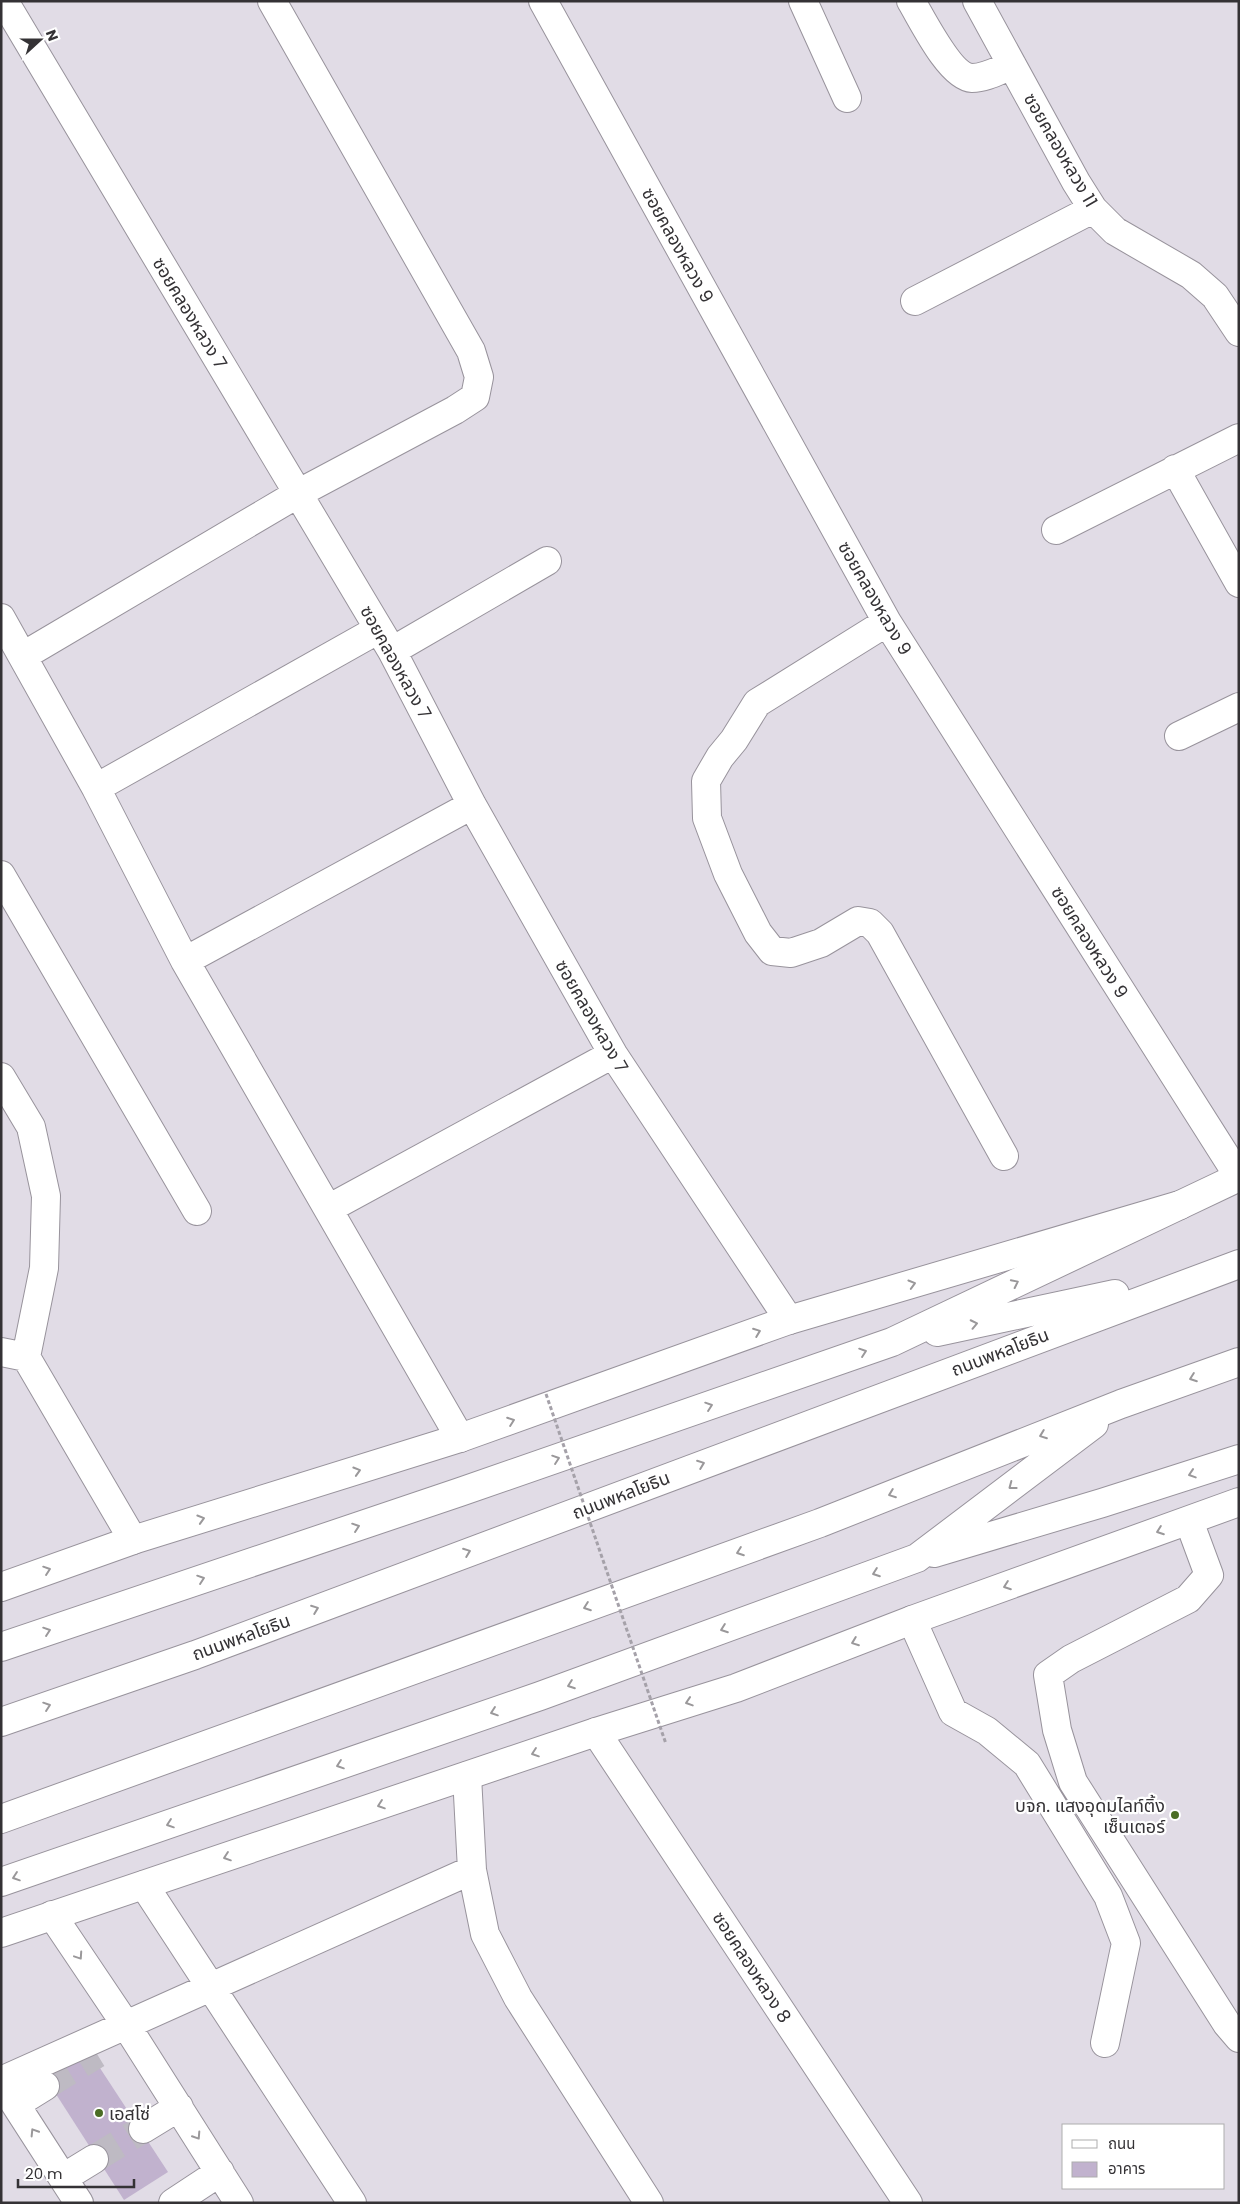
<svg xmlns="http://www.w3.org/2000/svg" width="1240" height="2204" viewBox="0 0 1240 2204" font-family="Poppins,'Noto Sans Thai',sans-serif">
  <rect width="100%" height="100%" fill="#e1dce6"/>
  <path fill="#c1b2ce" d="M79 2036 168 2172 124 2200 36 2063Z"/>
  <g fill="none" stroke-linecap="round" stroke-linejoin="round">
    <path stroke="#bebac3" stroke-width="28" stroke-dasharray="28 14" stroke-linecap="butt" d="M45 2086 97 2054
      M94 2159 143 2129"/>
    <g stroke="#98939c" stroke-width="30">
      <path id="minor" d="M4 1 392 651 472 805 613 1054 789 1320
        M543 1 887 622 1239 1177
        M803 1 847 98
        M911 1C922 19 950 77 972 78 986 78 999 70 1012 65
        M977 1 1076 182 1093 209 1115 231 1191 275 1215 296 1239 332
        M915 301 1093 209
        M1175 469 1239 583
        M1056 530 1239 438
        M1 618 96 788 185 961 460 1438
        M887 622 757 703 734 740 720 757 706 781 707 818 728 874 758 933 772 951 791 953 821 943 858 921 870 923 880 933 1004 1156
        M392 651 547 561
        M23 656 299 493 455 410 475 397 479 377 471 351 272 1
        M1179 736 1239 707
        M96 788 379 629
        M1 875 197 1211
        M185 961 472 805
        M1 1077 31 1127 46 1196 44 1268 26 1357 133 1540
        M328 1209 613 1054
        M1 1352 26 1357
        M1189 1521 1209 1575 1188 1599 1071 1659 1048 1675 1057 1730 1073 1782 1227 2024 1239 2038
        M912 1620 953 1712 987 1731 1027 1764 1108 1896 1126 1943 1105 2043
        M596 1732 908 2203
        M467 1776 472 1870 485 1934 518 1998 649 2203
        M144 1885 352 2203
        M52 1915 126 2025 239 2203
        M1 2081 472 1870
        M1 2082 79 2203
        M16 2104 45 2086
        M143 2129 179 2107
        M63 2178 94 2159
        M173 2203 220 2172"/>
    </g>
    <g stroke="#98939c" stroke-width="30">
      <path id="major" d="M1 1587 133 1540 460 1438 789 1320 1180 1205 1239 1177
        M1 1933 596 1732 736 1688 912 1620 1239 1502"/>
    </g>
    <g stroke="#98939c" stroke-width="30">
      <path id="highway" d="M937 1332 1115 1294
        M934 1553 1102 1503 1239 1459
        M1 1647 460 1492 892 1342 1180 1205
        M1 1722 195 1655 1239 1264
        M1 1819 820 1523 1121 1404 1239 1362
        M1 1882 540 1696 917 1558 1094 1424"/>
    </g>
    <use href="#minor" stroke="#fff" stroke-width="28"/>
    <use href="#major" stroke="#fff" stroke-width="28"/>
    <use href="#highway" stroke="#fff" stroke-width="28"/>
    <path stroke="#a5a1a9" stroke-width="3" stroke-dasharray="4 2.5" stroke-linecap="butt" d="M546 1394 666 1744"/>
  </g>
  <defs><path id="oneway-chevron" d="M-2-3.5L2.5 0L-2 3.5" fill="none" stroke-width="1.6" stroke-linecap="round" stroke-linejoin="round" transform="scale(1.25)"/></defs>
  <g stroke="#9a989a">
    <use href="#oneway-chevron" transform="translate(1015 1283) rotate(-26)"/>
    <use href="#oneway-chevron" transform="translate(912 1284) rotate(-16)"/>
    <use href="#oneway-chevron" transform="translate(974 1324) rotate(-12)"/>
    <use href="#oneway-chevron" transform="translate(757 1332) rotate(-21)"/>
    <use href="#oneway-chevron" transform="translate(863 1352) rotate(-19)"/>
    <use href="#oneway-chevron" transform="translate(1193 1378) rotate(160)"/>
    <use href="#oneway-chevron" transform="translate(709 1406) rotate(-19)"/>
    <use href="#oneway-chevron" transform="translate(511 1421) rotate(-20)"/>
    <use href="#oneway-chevron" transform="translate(1043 1435) rotate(159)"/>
    <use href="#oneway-chevron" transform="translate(556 1459) rotate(-19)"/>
    <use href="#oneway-chevron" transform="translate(701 1464) rotate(-21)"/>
    <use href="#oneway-chevron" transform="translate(357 1471) rotate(-17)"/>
    <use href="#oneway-chevron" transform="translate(1192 1474) rotate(162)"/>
    <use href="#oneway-chevron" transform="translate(1012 1486) rotate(143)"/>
    <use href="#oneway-chevron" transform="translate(892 1494) rotate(159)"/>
    <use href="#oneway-chevron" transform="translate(201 1519) rotate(-17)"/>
    <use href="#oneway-chevron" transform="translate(356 1527) rotate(-19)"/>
    <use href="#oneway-chevron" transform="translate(1160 1531) rotate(160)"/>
    <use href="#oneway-chevron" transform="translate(467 1552) rotate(-21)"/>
    <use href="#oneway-chevron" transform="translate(740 1552) rotate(160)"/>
    <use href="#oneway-chevron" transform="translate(47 1570) rotate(-19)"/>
    <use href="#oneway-chevron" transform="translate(876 1573) rotate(160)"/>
    <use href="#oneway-chevron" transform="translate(201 1579) rotate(-19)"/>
    <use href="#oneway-chevron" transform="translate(1007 1586) rotate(160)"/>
    <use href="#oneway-chevron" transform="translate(587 1607) rotate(160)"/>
    <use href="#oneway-chevron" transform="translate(315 1609) rotate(-21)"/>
    <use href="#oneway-chevron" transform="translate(724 1629) rotate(160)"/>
    <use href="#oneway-chevron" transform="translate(47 1631) rotate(-19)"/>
    <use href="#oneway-chevron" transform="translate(855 1642) rotate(159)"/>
    <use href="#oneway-chevron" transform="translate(571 1685) rotate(160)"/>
    <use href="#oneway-chevron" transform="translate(689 1702) rotate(162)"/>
    <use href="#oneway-chevron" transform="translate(47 1706) rotate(-19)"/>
    <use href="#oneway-chevron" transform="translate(494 1712) rotate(161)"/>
    <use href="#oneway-chevron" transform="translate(535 1753) rotate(161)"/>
    <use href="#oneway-chevron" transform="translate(340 1765) rotate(161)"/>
    <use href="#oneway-chevron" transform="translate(381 1805) rotate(161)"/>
    <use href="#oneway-chevron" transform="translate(170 1824) rotate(161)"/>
    <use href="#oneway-chevron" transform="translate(227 1857) rotate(161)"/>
    <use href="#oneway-chevron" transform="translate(16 1877) rotate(161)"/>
    <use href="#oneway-chevron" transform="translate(79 1956) rotate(56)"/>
    <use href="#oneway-chevron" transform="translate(34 2132) rotate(-122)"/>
    <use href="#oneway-chevron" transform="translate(197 2136) rotate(57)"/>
  </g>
  <g fill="#4b6d25" stroke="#fff" stroke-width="2">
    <circle cx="1175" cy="1815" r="5"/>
    <circle cx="99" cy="2113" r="5"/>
  </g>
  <g text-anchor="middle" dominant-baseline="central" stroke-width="4.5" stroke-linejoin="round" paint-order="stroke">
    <g font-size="18" fill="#343235" stroke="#fff">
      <text transform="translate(1061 150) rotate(60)">ซอยคลองหลวง 11</text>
      <text transform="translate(678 245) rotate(61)">ซอยคลองหลวง 9</text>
      <text transform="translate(190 313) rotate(59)">ซอยคลองหลวง 7</text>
      <text transform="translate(875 598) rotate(60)">ซอยคลองหลวง 9</text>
      <text transform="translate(396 662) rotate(61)">ซอยคลองหลวง 7</text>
      <text transform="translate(1090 942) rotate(58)">ซอยคลองหลวง 9</text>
      <text transform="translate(592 1016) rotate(60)">ซอยคลองหลวง 7</text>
      <text transform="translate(1000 1352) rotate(-21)">ถนนพหลโยธิน</text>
      <text transform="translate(621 1495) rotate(-21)">ถนนพหลโยธิน</text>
      <text transform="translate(241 1637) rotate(-20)">ถนนพหลโยธิน</text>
      <text transform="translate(752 1967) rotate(57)">ซอยคลองหลวง 8</text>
    </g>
    <g font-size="18" fill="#343235" stroke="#fff" text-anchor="end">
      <text x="1165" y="1805">บจก. แสงอุดมไลท์ติ้ง<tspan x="1165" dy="21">เซ็นเตอร์</tspan></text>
      <text x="109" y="2113" text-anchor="start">เอสโซ่</text>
    </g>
  </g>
  <rect width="1240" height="2204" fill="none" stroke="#343235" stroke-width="5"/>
  <rect x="1062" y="2124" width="162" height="65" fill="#ffffff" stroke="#aeadae"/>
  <rect x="1072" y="2140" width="25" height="8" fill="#ffffff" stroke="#aeadae"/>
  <text x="1108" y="2149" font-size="15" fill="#343235">ถนน</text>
  <rect x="1072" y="2162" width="25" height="15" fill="#c1b2ce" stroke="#aeadae"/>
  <text x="1108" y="2174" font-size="15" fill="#343235">อาคาร</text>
  <g transform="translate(40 40) rotate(69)" stroke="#ffffff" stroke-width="4" paint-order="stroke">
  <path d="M0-4L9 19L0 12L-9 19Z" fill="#343235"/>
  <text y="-8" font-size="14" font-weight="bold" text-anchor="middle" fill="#343235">N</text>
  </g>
  <path d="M18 2179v8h116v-8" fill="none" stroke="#343235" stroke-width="2.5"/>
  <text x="25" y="2179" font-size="15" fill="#343235" stroke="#ffffff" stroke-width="4" paint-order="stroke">20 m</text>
</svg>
